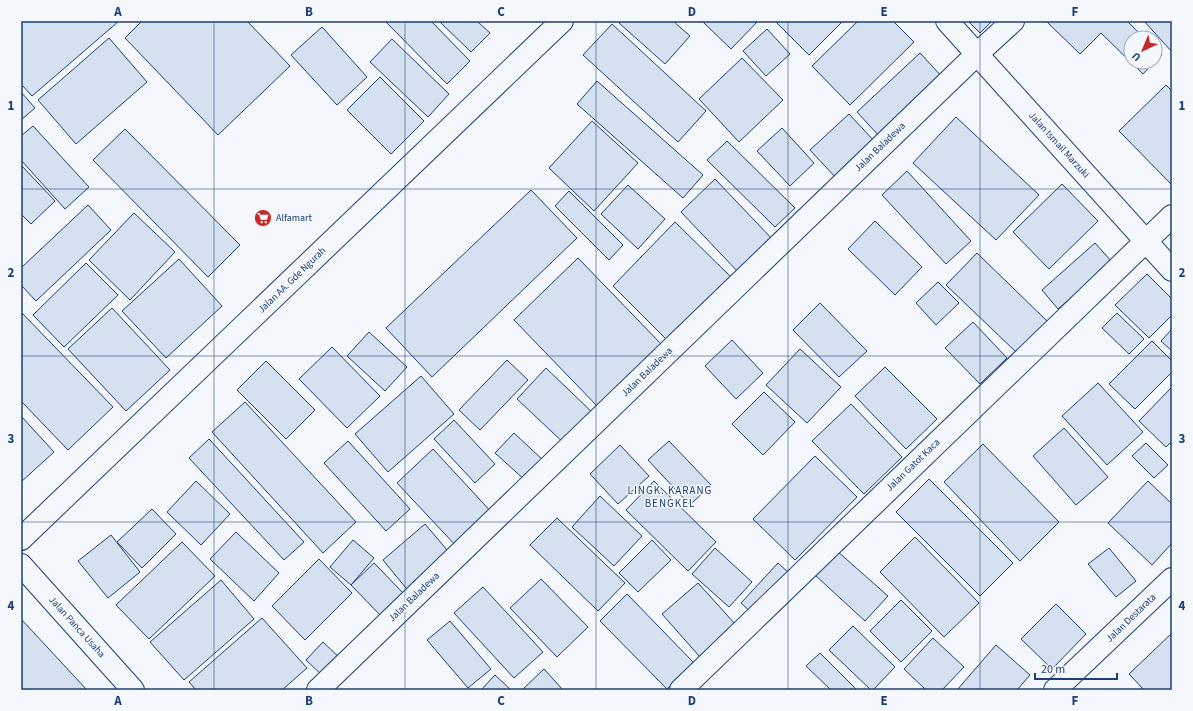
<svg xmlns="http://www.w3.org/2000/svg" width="1193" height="711" viewBox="0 0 1193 711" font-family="'Source Sans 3',sans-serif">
  <rect width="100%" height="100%" fill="#f4f7fb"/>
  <path fill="#d5e0f0" stroke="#1d3f73" d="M21 21H119L32 96 21 84Z
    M142 21H247L290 66 218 135 125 38Z
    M385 21H431L470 61 447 84Z
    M439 21H477L490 33 471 52Z
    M620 21H673L690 36 665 64 619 23Z
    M702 21H758L731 49Z
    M775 21H843L809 55Z
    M858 21H893L914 42 850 105 812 66Z
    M968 21H992L980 33Z
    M1046 21H1127L1144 38H1131V62H1154L1143 74 1101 33 1080 54Z
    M1144 21H1172V52Z
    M612 24 706 111 678 142 583 55Z
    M322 27 367 77 337 105 291 55Z
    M767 29 790 54 766 76 743 51Z
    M109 38 147 82 76 144 38 100Z
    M392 39 449 94 428 117 370 62Z
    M1155 48 1162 55 1155 61Z
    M920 53 944 79 880 137 857 112Z
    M742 58 783 100 739 142 699 99Z
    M380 77 424 121 391 154 347 110Z
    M597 81 703 175 683 198 577 104Z
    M1166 85 1172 91V185L1119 131Z
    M21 92 35 108 21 120Z
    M849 114 877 144 838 180 810 150Z
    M956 117 1039 195 996 240 913 163Z
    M592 121 638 163 594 211 549 168Z
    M33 126 89 187 65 209 21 160V136Z
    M782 128 814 163 790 186 757 151Z
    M125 129 240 245 208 277 93 160Z
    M727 141 795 208 775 227 707 160Z
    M21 165 55 201 31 224 21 214Z
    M907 171 971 241 946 264 882 195Z
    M715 179 775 242 740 274 681 212Z
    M1062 184 1098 221 1049 269 1013 232Z
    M628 185 665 219 638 249 601 214Z
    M531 190 577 238 432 377 386 328Z
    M569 191 623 245 609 260 555 206Z
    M88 205 111 230 36 301 21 285V268Z
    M134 213 175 252 130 300 89 260Z
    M875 221 922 267 895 295 848 249Z
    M675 222 732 278 669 342 613 286Z
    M1095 243 1112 262 1058 309 1042 290Z
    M977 253 1047 321 1016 352 946 285Z
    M578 258 664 347 600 409 514 320Z
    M179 259 222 306 166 358 122 311Z
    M86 263 118 295 64 347 33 315Z
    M1147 274 1172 299V315L1149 338 1115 305Z
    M938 282 959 303 936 325 916 303Z
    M820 303 867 351 839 377 793 330Z
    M112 308 170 370 126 411 68 349Z
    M21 312 113 407 68 450 21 401Z
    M1117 313 1144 339 1129 354 1102 328Z
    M973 322 1007 358 980 384 945 348Z
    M1172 329V351L1161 341Z
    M369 332 407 367 385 391 347 356Z
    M732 340 763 373 736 399 705 366Z
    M1152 341 1172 361V372L1135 409 1109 384Z
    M332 347 380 396 347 428 299 379Z
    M800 349 841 387 807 423 766 385Z
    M507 360 528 380 480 430 459 410Z
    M266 361 315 410 286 439 237 390Z
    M885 367 937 419 906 449 855 396Z
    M546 368 596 416 567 446 517 399Z
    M421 376 454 414 388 472 355 434Z
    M1098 383 1143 432 1107 465 1062 416Z
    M1172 387V441L1166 447 1139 421Z
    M764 392 795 422 763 455 732 424Z
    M245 402 356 522 323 553 212 432Z
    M851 404 902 457 864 494 812 441Z
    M21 416 54 452 21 482Z
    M454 420 495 464 475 483 434 439Z
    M1064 428 1108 477 1076 505 1033 456Z
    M514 433 545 462 527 482 495 453Z
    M209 439 304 542 284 560 189 458Z
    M348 441 410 509 386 531 324 463Z
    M669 441 711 485 690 505 648 460Z
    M1146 443 1168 465 1154 478 1132 456Z
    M983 444 1059 522 1020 561 944 482Z
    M620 445 649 476 618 504 590 474Z
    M433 449 495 516 459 549 397 483Z
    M815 456 857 497 795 560 753 519Z
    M929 479 1013 563 980 596 896 512Z
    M196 481 230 514 201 545 167 512Z
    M654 481 716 542 688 571 626 510Z
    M1148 481 1172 504V543L1152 565 1108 523Z
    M600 496 642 536 614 566 572 527Z
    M152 509 176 534 142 568 117 542Z
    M557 518 625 583 598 611 530 545Z
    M425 524 453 557 410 593 383 560Z
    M236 532 279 573 254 601 210 559Z
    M111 535 140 572 108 598 78 561Z
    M915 537 979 603 944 637 880 572Z
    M353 540 374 558 351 585 330 567Z
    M652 540 671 560 638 592 619 573Z
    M182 542 215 576 149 639 116 605Z
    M715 548 752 582 729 607 692 574Z
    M1109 548 1136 581 1116 597 1088 564Z
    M837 551 888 596 865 621 815 575Z
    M319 559 352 593 305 640 272 606Z
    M374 563 406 596 383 618 351 585Z
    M778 563 791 575 754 615 741 603Z
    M541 579 588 627 557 657 510 608Z
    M221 580 254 619 184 680 150 642Z
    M698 583 736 625 700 657 662 614Z
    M483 587 543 652 514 678 454 613Z
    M627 594 694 663 667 689 600 621Z
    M901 600 932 631 901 662 870 631Z
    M1056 604 1086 634 1052 669 1021 639Z
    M262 618 307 668 282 690H196L189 682Z
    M21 619 87 690H21Z
    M450 621 491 669 468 688 427 640Z
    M853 626 895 667 873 690H871L829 650Z
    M1172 633V688L1170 690H1144L1129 674Z
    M933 638 964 667 942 690H926L904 669Z
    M323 642 342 660 325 678 306 660Z
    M996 645 1030 675 1017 690H957Z
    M820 653 857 690H831L806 666Z
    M544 669 563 690H522Z
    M495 675 511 690H481Z"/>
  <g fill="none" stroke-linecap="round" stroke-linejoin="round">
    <g stroke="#1d3f73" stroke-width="24">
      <path id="street" d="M318 690 976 55 1013 21
        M681 690 1172 216
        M1055 690 1172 579"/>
    </g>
    <g stroke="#1d3f73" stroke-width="24">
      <path id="secondary" d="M947 21 1172 270
        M21 565 133 690"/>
    </g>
    <g stroke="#1d3f73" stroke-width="24">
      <path id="primary" d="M21 539 562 21"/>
    </g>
    <use href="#street" stroke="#f4f7fb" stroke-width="22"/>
    <use href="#secondary" stroke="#f4f7fb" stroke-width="22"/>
    <use href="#primary" stroke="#f4f7fb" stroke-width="22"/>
  </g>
  <path fill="none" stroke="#1d3f73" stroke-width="1" stroke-opacity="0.55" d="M214 21V690M405 21V690M596 21V690M788 21V690M980 21V690M21 189H1172M21 356H1172M21 522H1172"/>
  <defs>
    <g id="supermarket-disc" transform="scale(0.9)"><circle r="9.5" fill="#c62828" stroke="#f4f7fb"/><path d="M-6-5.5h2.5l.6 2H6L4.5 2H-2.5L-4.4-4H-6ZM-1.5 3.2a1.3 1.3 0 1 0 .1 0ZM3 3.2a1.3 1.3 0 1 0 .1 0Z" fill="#fff"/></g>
  </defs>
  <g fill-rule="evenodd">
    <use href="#supermarket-disc" x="263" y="218"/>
  </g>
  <g text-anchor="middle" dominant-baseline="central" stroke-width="3" stroke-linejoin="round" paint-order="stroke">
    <g font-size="10" fill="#1d3f73" stroke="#f4f7fb">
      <text transform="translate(1059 145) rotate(48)">Jalan Ismail Marzuki</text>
      <text transform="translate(880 147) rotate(-44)">Jalan Baladewa</text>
      <text transform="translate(292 280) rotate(-44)">Jalan AA. Gde Ngurah</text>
      <text transform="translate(647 372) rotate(-44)">Jalan Baladewa</text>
      <text transform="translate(913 465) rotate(-44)">Jalan Gatot Kaca</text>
      <text transform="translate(414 597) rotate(-44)">Jalan Baladewa</text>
      <text transform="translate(1131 618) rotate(-44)">Jalan Destarata</text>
      <text transform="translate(77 627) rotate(48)">Jalan Panca Usaha</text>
    </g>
    <g font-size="10" fill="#1d3f73" stroke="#f4f7fb" text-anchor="start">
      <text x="276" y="218">Alfamart</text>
    </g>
    <g font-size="11" letter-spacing="1" fill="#1d3f73" stroke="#f4f7fb">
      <text x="670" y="490">LINGK. KARANG<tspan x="670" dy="13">BENGKEL</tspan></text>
    </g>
  </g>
  <rect width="1193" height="711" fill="none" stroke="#f4f7fb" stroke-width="44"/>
  <g transform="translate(1143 50) rotate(224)"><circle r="19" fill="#f4f7fb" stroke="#9eadc5"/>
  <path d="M0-3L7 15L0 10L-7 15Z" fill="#c62828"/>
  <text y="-6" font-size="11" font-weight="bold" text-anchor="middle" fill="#1d3f73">U</text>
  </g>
  <path d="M1035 673v6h82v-6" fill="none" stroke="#1d3f73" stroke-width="2"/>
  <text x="1041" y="673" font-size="12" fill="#1d3f73" stroke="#f4f7fb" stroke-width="3" paint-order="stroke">20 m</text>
  <rect x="22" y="22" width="1149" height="667" fill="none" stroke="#1d3f73" stroke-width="1.5"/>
  <g font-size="13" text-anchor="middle" font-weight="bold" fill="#1d3f73">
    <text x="118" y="16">A</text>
    <text x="309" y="16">B</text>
    <text x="501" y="16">C</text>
    <text x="692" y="16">D</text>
    <text x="884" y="16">E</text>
    <text x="1075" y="16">F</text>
    <text x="11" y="110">1</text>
    <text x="1182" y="110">1</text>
    <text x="11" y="277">2</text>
    <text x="1182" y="277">2</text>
    <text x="11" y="443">3</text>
    <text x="1182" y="443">3</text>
    <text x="11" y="610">4</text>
    <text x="1182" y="610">4</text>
    <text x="118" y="705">A</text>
    <text x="309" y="705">B</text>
    <text x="501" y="705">C</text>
    <text x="692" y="705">D</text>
    <text x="884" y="705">E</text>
    <text x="1075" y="705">F</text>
  </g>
</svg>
